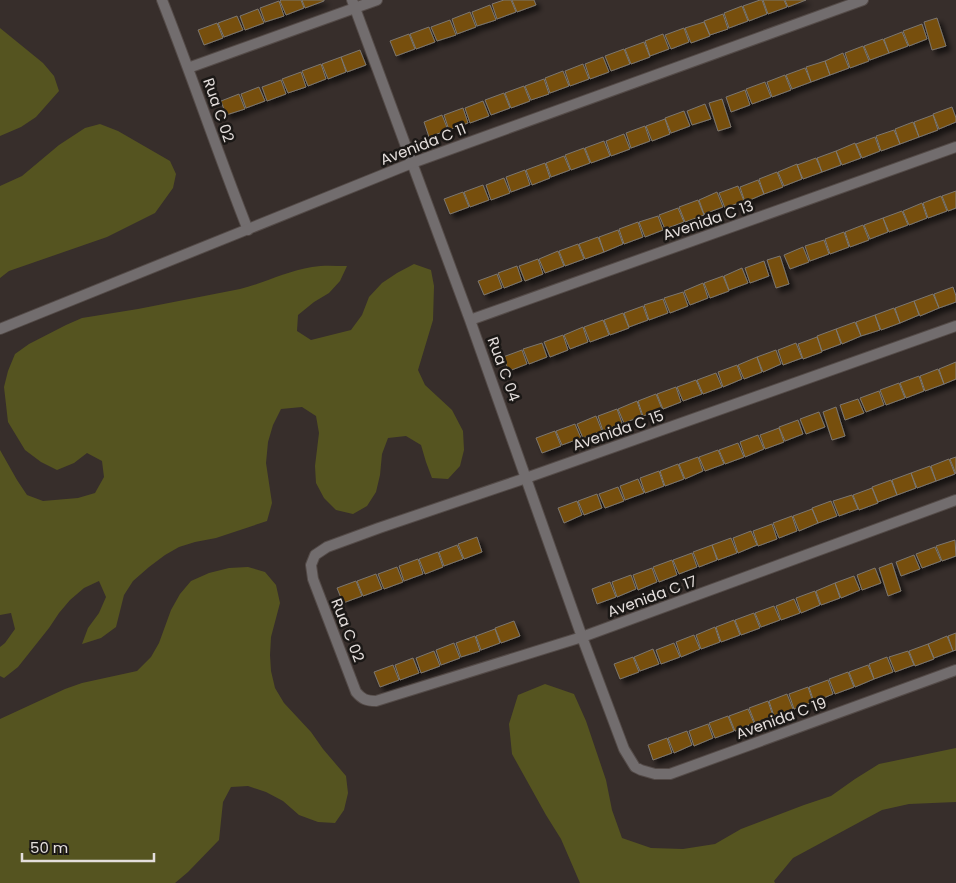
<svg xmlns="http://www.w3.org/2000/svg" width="956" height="883" viewBox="0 0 956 883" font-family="Poppins,sans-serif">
  <defs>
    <filter id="shadow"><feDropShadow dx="4.5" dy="4.5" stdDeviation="2.5" flood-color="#0009"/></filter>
  </defs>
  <rect width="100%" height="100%" fill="#372e2b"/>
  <path fill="#555420" d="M0 28 43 63 54 76 59 91 36 117 21 127 0 136Z
    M100 124 118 131 170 161 176 174 173 188 155 213 107 237 9 271 0 278V186L22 176 59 145 85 128Z
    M414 264 431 270 434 286 433 320 418 370 425 385 452 410 463 431 464 450 460 466 448 479 432 478 426 462 421 445 406 436 388 438 382 454 380 475 376 492 367 506 353 514 336 510 324 498 316 483 315 466 319 433 316 416 302 407 281 409 273 425 268 442 266 463 272 503 267 521 216 538 195 542 179 547 165 555 149 567 133 581 124 595 116 627 101 638 82 644 88 628 99 613 106 597 99 581 84 588 70 600 59 613 49 628 18 667 4 678 0 676V647L5 643 15 629 11 613 0 615V450L17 480 27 495 43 501 78 498 95 493 104 477 102 461 87 453 74 463 57 470 41 462 25 450 8 422 4 387 8 371 15 354 29 344 66 325 82 318 138 309 240 289C264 283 287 271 312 267 323 265 335 266 347 266L340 281 329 293 314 302 298 315 297 331 311 340 351 330 362 315 369 297 382 283 397 273Z
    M248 567 265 572 276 585 280 603 271 637 270 655 271 671 275 688 284 703 311 732 323 749 346 776 348 793 344 810 335 823 318 822 299 815 283 801 266 792 248 786 231 787 223 802 219 840 188 872 175 883H0V719L65 689 82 683 137 671 151 657 159 643 171 610 180 594 191 581 209 573 229 568Z
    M545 684 574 694 586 721 606 780 612 810 622 838 651 848 683 849 715 844 741 829 804 805 831 796 855 779 879 764 956 748V802L909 804 882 810 793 858 774 881 775 883H580L561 839 546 815 512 754 509 724 518 695Z"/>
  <path fill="#77500a" stroke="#7c766f" filter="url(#shadow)" d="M281 0H301L304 8 286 15 280 1Z
    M302 0H324V1L305 8Z
    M504 0H511L516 12 497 19 492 4Z
    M512 0H534L536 5 517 12Z
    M760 0H762L767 14 749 21 743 6Z
    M763 0H784L787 7 768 14Z
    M785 0H806L788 7Z
    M279 1 284 16 265 22 260 8Z
    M490 5 496 20 477 26 472 12Z
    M742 6 748 21 729 28 724 13Z
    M258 9 264 23 245 30 240 16Z
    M470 12 476 27 457 34 452 19Z
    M723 14 728 29 710 35 704 21Z
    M237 16 243 30 224 37 218 23Z
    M937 18 946 46 932 50 924 22Z
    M450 20 456 35 437 41 431 27Z
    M704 22 710 36 691 43 685 28Z
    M217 23 223 38 204 45 198 30Z
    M922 24 927 39 909 46 903 31Z
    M429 27 435 42 416 49 410 34Z
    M684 28 689 42 671 49 665 35Z
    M902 32 908 46 889 53 884 39Z
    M409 34 415 49 396 56 390 41Z
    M663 34 669 49 650 56 645 41Z
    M883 39 889 53 870 60 864 46Z
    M644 42 650 57 631 64 625 49Z
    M863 46 869 61 850 68 845 53Z
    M624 49 630 64 611 71 605 56Z
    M360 50 366 65 347 72 341 57Z
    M843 53 849 68 830 75 825 61Z
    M341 57 346 72 328 79 322 64Z
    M603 57 609 72 590 79 585 64Z
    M825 61 830 75 811 82 806 67Z
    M321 64 326 79 308 86 302 71Z
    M583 64 589 79 570 86 565 71Z
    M805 68 811 82 792 89 786 75Z
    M563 71 569 86 550 93 545 78Z
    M301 72 306 87 288 93 282 79Z
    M785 75 791 90 772 97 767 82Z
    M544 79 549 94 531 100 525 86Z
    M281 80 286 94 267 101 262 87Z
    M765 82 771 97 752 104 746 89Z
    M524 86 530 101 511 108 505 93Z
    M259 87 265 101 246 108 241 94Z
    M745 90 750 105 731 112 726 97Z
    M504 93 510 108 491 115 485 100Z
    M239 94 245 109 226 115 221 101Z
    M722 99 731 127 718 131 709 103Z
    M483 101 489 116 470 123 465 108Z
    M705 104 711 119 692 125 687 111Z
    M952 107 956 118V122L939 129 933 114Z
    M463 108 468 123 449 130 444 115Z
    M684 111 690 126 671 133 665 118Z
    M442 115 448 130 429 137 424 122Z
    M933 115 938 130 919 137 914 122Z
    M665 119 670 134 652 141 646 126Z
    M913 122 919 137 900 144 895 129Z
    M645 126 650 141 631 148 626 133Z
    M894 130 900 144 881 151 876 136Z
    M624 134 630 149 611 156 606 141Z
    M875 137 880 151 862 158 856 144Z
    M604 141 610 156 591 163 585 148Z
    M855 143 861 158 842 165 836 151Z
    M584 148 590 163 571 170 565 155Z
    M836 151 841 165 822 172 817 158Z
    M564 156 570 170 551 177 546 163Z
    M816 158 822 172 803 179 797 165Z
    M545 163 550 178 532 185 526 170Z
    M797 164 802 179 784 186 778 172Z
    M525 170 530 185 511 192 506 177Z
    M777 172 783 187 764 194 759 179Z
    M504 178 510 193 491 200 486 185Z
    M758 180 764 194 745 202 740 187Z
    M483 185 489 200 470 207 464 192Z
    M738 186 744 201 725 208 719 193Z
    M956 191V208L948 211 942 196Z
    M463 192 469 207 450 214 444 199Z
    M717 192 723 207 704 214 699 200Z
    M941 196 947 211 928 218 923 203Z
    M698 200 704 215 685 222 679 207Z
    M922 203 927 218 909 225 903 211Z
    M678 208 684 222 665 229 659 215Z
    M902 211 908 225 889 232 883 218Z
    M658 216 663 230 645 237 639 222Z
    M883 218 888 232 870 239 864 225Z
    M638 222 643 237 624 244 619 229Z
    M863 225 869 240 850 247 845 232Z
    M618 230 623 244 604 252 599 237Z
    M844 232 849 247 830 254 825 239Z
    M598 237 604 252 585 259 579 244Z
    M824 240 829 254 810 261 805 246Z
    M578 244 584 259 565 266 559 251Z
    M803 247 809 262 790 269 784 255Z
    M558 251 564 266 545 273 539 259Z
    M780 256 789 284 776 288 767 260Z
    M538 259 543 274 525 281 519 266Z
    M764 261 769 276 750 283 745 268Z
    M517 266 522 281 504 288 498 273Z
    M742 268 748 283 729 290 724 276Z
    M497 274 502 288 484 295 478 281Z
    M723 276 729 291 710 298 704 283Z
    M703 283 708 298 690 305 684 291Z
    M953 287 956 296V302L939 308 934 294Z
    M683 292 688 306 670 313 664 298Z
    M933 294 939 308 920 316 914 301Z
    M663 299 668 313 649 320 644 305Z
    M914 301 919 315 900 323 895 308Z
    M643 306 648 320 629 327 624 313Z
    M894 308 900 323 881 330 875 315Z
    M623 313 629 328 610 335 604 320Z
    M875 315 880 330 861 336 856 322Z
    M603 320 609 335 590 342 584 327Z
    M855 322 861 336 842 344 836 329Z
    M583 327 588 342 570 349 564 335Z
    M836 329 841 344 822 351 817 336Z
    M563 335 568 350 550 357 544 342Z
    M817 337 822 352 803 359 798 344Z
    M542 343 547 357 529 364 523 349Z
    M796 343 802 358 783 365 778 350Z
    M522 350 527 364 509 371 503 357Z
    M776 350 781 364 763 372 757 357Z
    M757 357 762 372 744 379 738 365Z
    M956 362V379L944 384 939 369Z
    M737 365 742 379 723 387 718 372Z
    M938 369 944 384 925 391 920 376Z
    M716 373 722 387 703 394 697 380Z
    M919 376 924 391 906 398 900 383Z
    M696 380 702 394 683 401 677 387Z
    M899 383 905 398 886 405 880 390Z
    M676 387 681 402 663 409 657 394Z
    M879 391 884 405 866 412 860 398Z
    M656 394 662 409 643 416 638 401Z
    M858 399 864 413 845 420 840 405Z
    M637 401 642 416 624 423 618 409Z
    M836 407 845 436 832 440 823 412Z
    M617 409 622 423 603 431 598 416Z
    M819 412 825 427 806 434 800 419Z
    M596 416 602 431 583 438 577 424Z
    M798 420 803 434 785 441 779 427Z
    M575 424 581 438 562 445 556 431Z
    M779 428 784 442 765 449 760 435Z
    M555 431 561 446 542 453 536 438Z
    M758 435 764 449 745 457 740 442Z
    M738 443 744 457 725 464 719 450Z
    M718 450 724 464 705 471 699 457Z
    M698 457 703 471 685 479 679 464Z
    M956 457V474L950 459Z
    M949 459 955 474 936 481 931 466Z
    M678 464 684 479 665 486 660 471Z
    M930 466 936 481 917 488 911 473Z
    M659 471 664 486 645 493 640 478Z
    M911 473 916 488 897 495 892 480Z
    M638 479 644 493 625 500 620 486Z
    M891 480 897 495 878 502 872 487Z
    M618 487 624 501 605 508 599 494Z
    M872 488 878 503 859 510 853 495Z
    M597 494 602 508 584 515 578 501Z
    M852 495 858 509 839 516 833 501Z
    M577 501 582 515 564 523 558 508Z
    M831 501 837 516 818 523 812 508Z
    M812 509 818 523 799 531 793 516Z
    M792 516 797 531 779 538 773 523Z
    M772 524 777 539 758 546 753 531Z
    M751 531 757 545 738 553 733 538Z
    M477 537 482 552 464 559 458 544Z
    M731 538 737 553 718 560 712 545Z
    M955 540 956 556 942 561 936 546Z
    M457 545 463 559 444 566 439 552Z
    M712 545 717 560 699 567 693 552Z
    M935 547 941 561 922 568 916 554Z
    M438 552 443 567 425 574 419 559Z
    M692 553 697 567 679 574 673 560Z
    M914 555 920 569 901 576 896 562Z
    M418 559 423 574 404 581 399 566Z
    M672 560 677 575 659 582 653 567Z
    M892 563 901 591 888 596 879 568Z
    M397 567 403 582 384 589 378 574Z
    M652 568 657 582 638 590 633 575Z
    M875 568 881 583 862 590 857 575Z
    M376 574 382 589 363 596 357 581Z
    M631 575 636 589 617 597 612 582Z
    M854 576 860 590 841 598 835 583Z
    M356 581 362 596 343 603 337 588Z
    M610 582 616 597 597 604 592 589Z
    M835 583 840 598 821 605 816 591Z
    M815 591 820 605 801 613 796 598Z
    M794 599 800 613 781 620 776 606Z
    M774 606 780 620 761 627 755 613Z
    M754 613 760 628 741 635 735 620Z
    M734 620 740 635 721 642 716 627Z
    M514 621 520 636 501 643 495 628Z
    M715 627 720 642 701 649 696 635Z
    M495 629 500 643 481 650 476 636Z
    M956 633V650L953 651 948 636Z
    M694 635 700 649 681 657 676 642Z
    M475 636 480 651 461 657 456 643Z
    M947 636 953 651 934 658 928 644Z
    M454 643 460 658 441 665 436 650Z
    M674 643 680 657 661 664 656 650Z
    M928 644 934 659 915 666 909 651Z
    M653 649 659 664 640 671 634 657Z
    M434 651 440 666 421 673 416 658Z
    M908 651 914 665 895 672 889 657Z
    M633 657 639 672 620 679 614 664Z
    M887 657 893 672 874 679 869 664Z
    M413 658 419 673 400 680 395 665Z
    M393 665 399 680 380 687 374 672Z
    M868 665 874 679 855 687 849 672Z
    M848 672 854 687 835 694 829 679Z
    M828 680 833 694 814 702 809 687Z
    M808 687 813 702 794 709 789 694Z
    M787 694 793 709 774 716 769 701Z
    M768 701 773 716 755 723 749 708Z
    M748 709 754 723 735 731 729 716Z
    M728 716 734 731 715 738 709 723Z
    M708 724 713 738 694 746 689 731Z
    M687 731 692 745 674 753 668 738Z
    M667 738 672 753 653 760 648 745Z"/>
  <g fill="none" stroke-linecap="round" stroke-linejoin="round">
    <g stroke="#534a47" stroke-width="12">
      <path id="minor" d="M162 0C192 76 218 154 248 230
        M352 0 470 320 582 637 624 749 635 767 641 770 655 774H670L956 670
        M188 68 377 0
        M470 320 956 147
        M956 326 526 478 379 528 327 547 315 555 311 565 313 579 356 692C362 699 366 701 376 701L582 637 956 500"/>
    </g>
    <g stroke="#534a47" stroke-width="12">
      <path id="tertiary" d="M0 329 412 163 863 0"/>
    </g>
    <use href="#minor" stroke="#726d6e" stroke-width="10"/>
    <use href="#tertiary" stroke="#726d6e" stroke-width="10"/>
  </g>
  <g text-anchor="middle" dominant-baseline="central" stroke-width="5" stroke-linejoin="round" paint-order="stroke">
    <g font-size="15" fill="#e4dedc" stroke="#1b1816">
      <text transform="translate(219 110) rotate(71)">Rua C 02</text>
      <text transform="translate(423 144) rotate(-21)">Avenida C 11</text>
      <text transform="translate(708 220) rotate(-19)">Avenida C 13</text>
      <text transform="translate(504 369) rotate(70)">Rua C 04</text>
      <text transform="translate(618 430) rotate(-19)">Avenida C 15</text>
      <text transform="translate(652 596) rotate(-20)">Avenida C 17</text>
      <text transform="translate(348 630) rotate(69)">Rua C 02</text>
      <text transform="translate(781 718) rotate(-20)">Avenida C 19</text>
    </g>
  </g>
  <path d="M22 853v8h132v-8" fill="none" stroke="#e4dedc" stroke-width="2.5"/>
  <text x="30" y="853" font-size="15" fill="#e4dedc" stroke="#1b1816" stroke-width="4" paint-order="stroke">50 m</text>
</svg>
